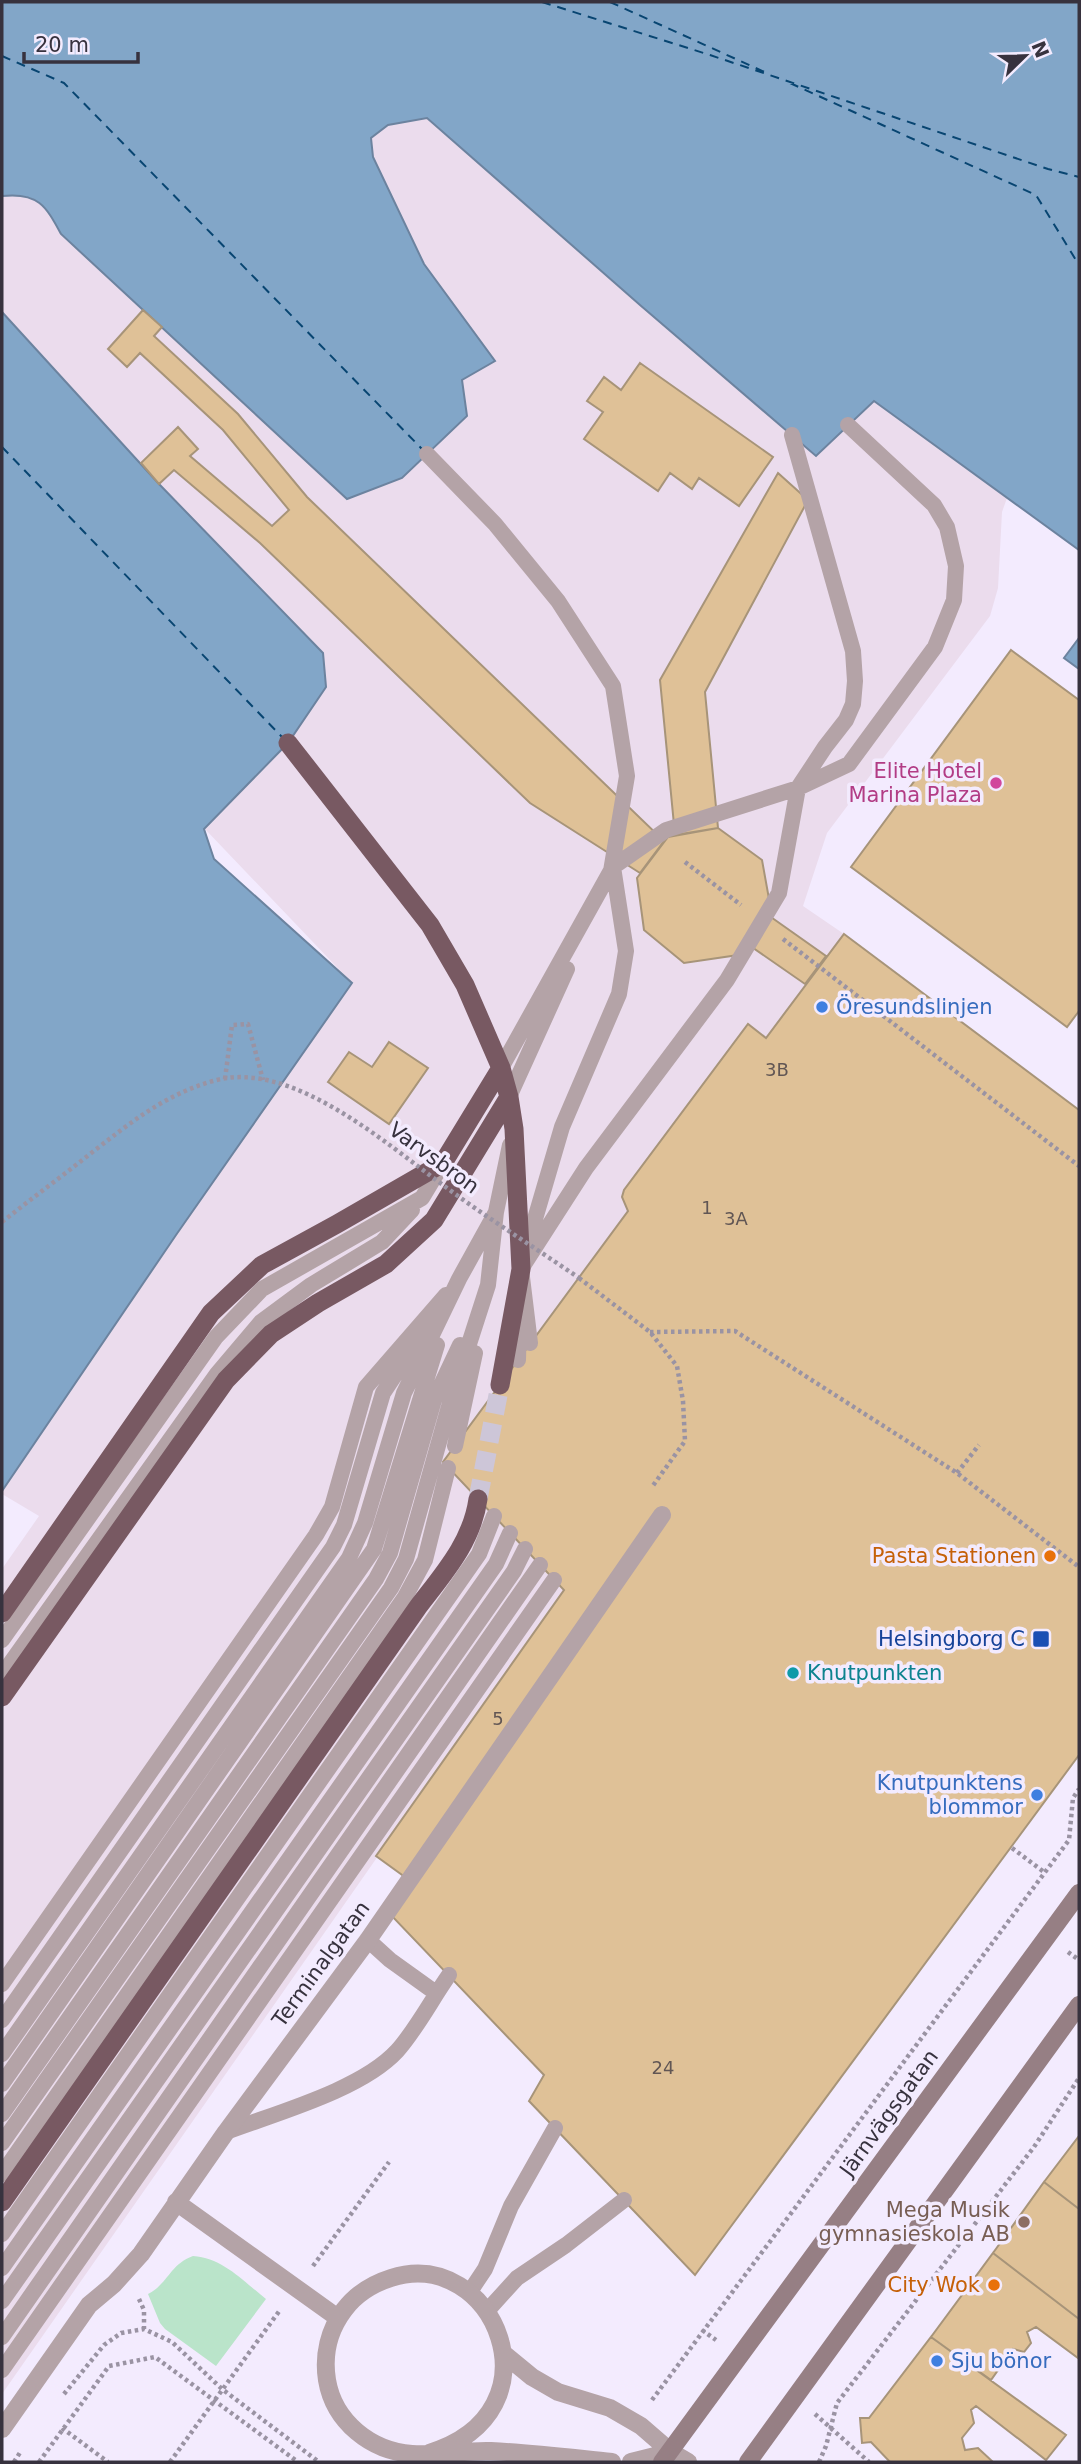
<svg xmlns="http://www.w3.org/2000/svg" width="1081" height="2464" viewBox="0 0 1081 2464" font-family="'DejaVu Sans',sans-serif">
  <rect width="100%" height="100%" fill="#f3ebfe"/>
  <path fill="#ebdced" d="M427 118 640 305 816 455 874 401 1007 498 1002 512 998 588 990 616 827 833 803 906 844 934 766 1038 628 1211 443 1462 564 1590 2 2394V1569L39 1516 2 1494V1491L176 1235 352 983 204 828 288 743 159 484 2 312V196L13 195 31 198 46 207 61 234 347 499 402 478 427 454 462 380 495 361 424 264 373 157 371 138 388 125Z"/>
  <path fill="#bae4ca" d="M193 2256C223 2258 243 2281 266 2299L216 2366 165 2329 160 2323 148 2294C169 2283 169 2265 193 2256Z"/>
  <path fill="#82a6c8" stroke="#6c839f" stroke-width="2" d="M2 2H1079V550L874 401 816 456 640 305 427 118 388 125 371 138 373 157 424 264 495 361 462 380 467 416 402 478 347 499 61 234C46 206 38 192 2 196Z
    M2 312 159 484 323 653 326 687 288 743 204 829 214 859 352 983 176 1235 2 1491Z
    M1079 638V669L1064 658Z"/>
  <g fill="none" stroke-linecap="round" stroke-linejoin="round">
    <path stroke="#084571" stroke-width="2" stroke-dasharray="9 7" stroke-linecap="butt" d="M542 2 710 55 1048 169 1079 177
      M610 2 769 74
      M2 56 64 83 422 449
      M790 83 1036 195 1079 265
      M2 447 283 738"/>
  </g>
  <path fill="#dfc197" stroke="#a79479" stroke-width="2" d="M143 310 162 327 154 336 238 414 307 497 664 841 640 873 530 803 260 543 174 470 159 484 141 463 178 427 198 449 190 456 272 526 289 510 223 430 140 353 127 367 108 349Z
    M640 363 773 457 739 506 699 478 692 489 670 473 658 491 584 439 603 412 587 401 604 377 621 390Z
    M778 473 808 500 705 692 718 828 675 835 660 680Z
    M1011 650 1079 700V1011L1067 1027 851 867Z
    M718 828 762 860 771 910 738 955 684 963 644 930 637 878 668 837Z
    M768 915 826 956 805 984 746 943Z
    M844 934 1079 1110V1755L695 2275 529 2101 544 2075 388 1912 409 1880 376 1856 564 1590 443 1462 628 1211 622 1197 624 1190 748 1024 766 1038Z
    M389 1042 428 1068 389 1124 328 1082 349 1052 372 1067Z
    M1079 2136V2209L1044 2182Z
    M1044 2182 1079 2209V2319L993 2253Z
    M993 2253 1079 2319 1078 2358 1036 2327 1027 2332 1031 2343 1024 2352 1013 2349 991 2380 931 2337Z
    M931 2337 1066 2435 1046 2460 976 2406 971 2410 974 2423 962 2438 965 2450 978 2448 993 2462H890L871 2442 862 2443 860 2418H869Z"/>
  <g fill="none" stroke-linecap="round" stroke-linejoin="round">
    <path stroke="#cdc6d8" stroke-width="19" stroke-dasharray="19 10" stroke-linecap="butt" d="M478 1499 500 1385"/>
    <path stroke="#9a93a3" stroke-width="4.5" stroke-dasharray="3.5 3.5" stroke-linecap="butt" d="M685 862 741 905
      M783 939 1079 1166
      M225 1079 232 1025 248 1024 263 1080
      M579 1278 650 1332 677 1366 683 1401 685 1441 652 1487
      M650 1332 735 1331 957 1473 1079 1567
      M957 1473 979 1445
      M1012 1848 1044 1872
      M1068 1952 1079 1960
      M313 2266 389 2162
      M139 2299 144 2310V2329
      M702 2330 716 2340
      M64 2394 104 2345 121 2333 144 2329 172 2342 222 2389 319 2462
      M652 2400 1069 1840 1073 1798 1079 1789
      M815 2414 869 2462
      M62 2428 108 2462
      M14 2462 21 2451
      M39 2462 109 2366 155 2357 298 2462
      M170 2462 280 2310
      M819 2462 826 2446 837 2403 1034 2147 1079 2078"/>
    <path stroke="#b4a3a7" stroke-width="16" d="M427 454 495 524 558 601 613 686 627 776 611 871
      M501 1068 613 867 666 830 798 788 849 764 935 647 954 600 956 566 947 527 934 505 848 425
      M509 1097 567 969
      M525 1253 562 1127 619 994 626 951 613 867
      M530 1343 521 1269 586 1168 727 980 779 893 798 788 825 747 846 720 853 704 855 681 853 651 792 435
      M518 1360 519 1321
      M455 1446 475 1353
      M2 1640 216 1337 262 1289 422 1198 443 1163
      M2 1675 217 1374 261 1322 311 1285 382 1242 412 1210
      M368 1940 390 1960 436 1993
      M2 1984 316 1535 332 1507 366 1387 446 1295
      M2 2020 333 1547 344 1525 383 1393 428 1325
      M2 2054 349 1558 365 1523 404 1393 459 1279 496 1212 510 1145
      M2 2084 374 1549 437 1345
      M2 2114 376 1579 390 1553 434 1400 460 1345
      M226 2132C276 2113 361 2090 397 2051 416 2030 432 1999 449 1975
      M2 2143 391 1588 406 1559 450 1403 488 1285 496 1212
      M2 2174 405 1597 425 1560 448 1468
      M2 2234 479 1554 494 1516
      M2 2268 496 1564 510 1533
      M469 2293 485 2269 511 2206 555 2128
      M2 2301 514 1571 525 1549
      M487 2311 517 2278 566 2245 624 2200
      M2 2337 540 1565
      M2 2370 554 1580"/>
    <path stroke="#b4a3a7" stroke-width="18" d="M176 2202 338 2318
      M504 2354 532 2377 558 2392 610 2408 641 2426 671 2452
      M2 2429 89 2305 114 2284 141 2254 226 2132 368 1940 662 1515
      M429 2453C564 2412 494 2245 391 2278 372 2284 356 2294 344 2310 329 2330 323 2355 327 2380 334 2422 371 2451 412 2454 438 2456 465 2450 491 2451 531 2453 572 2458 612 2462
      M631 2462 671 2452"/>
    <path stroke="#b4a3a7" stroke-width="18" d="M671 2452 688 2462"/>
    <path stroke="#967f84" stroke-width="18" d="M662 2462 1079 1893
      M748 2462 1079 2005"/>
    <path stroke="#785962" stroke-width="19" d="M288 743 430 925 465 985 501 1068 509 1097 514 1129 521 1269 500 1385
      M2 1613 211 1313 262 1265 337 1224 443 1163 501 1068
      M2 1697 226 1380 271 1334 318 1303 386 1264 434 1220 509 1097
      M2 2202 418 1607C444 1573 472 1542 478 1499"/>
    <path stroke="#9a93a3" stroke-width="4.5" stroke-dasharray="3.5 3.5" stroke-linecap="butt" d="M2 1222C31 1199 61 1177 90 1154 130 1123 164 1095 213 1081 290 1058 385 1143 443 1185 487 1218 534 1247 579 1278"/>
  </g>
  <circle fill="#d1479c" stroke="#f3ebfe" stroke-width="2.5" cx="996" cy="783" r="7"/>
  <g fill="#3f7fe0" stroke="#f3ebfe" stroke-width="2.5">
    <circle cx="822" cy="1007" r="7"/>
    <circle cx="1037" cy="1795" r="7"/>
    <circle cx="937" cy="2361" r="7"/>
  </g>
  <g fill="#e8710a" stroke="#f3ebfe" stroke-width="2.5">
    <circle cx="1050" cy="1556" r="7"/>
    <circle cx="994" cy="2285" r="7"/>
  </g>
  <rect fill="#1a4fb4" stroke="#f3ebfe" stroke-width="2.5" x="1032" y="1630" width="18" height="18" rx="3.5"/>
  <circle fill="#0f9aa8" stroke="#f3ebfe" stroke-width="2.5" cx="793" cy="1673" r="7"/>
  <circle fill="#8d6e63" stroke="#f3ebfe" stroke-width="2.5" cx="1024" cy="2222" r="7"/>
  <g text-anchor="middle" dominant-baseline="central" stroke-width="7" stroke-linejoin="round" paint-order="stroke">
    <g font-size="18" fill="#615654">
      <text x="777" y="1069">3B</text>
      <text x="707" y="1207">1</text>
      <text x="736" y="1218">3A</text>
      <text x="498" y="1718">5</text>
      <text x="663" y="2067">24</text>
    </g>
    <g font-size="21" fill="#b23c85" stroke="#f3ebfe" text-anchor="end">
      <text x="982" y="771">Elite Hotel<tspan x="982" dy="24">Marina Plaza</tspan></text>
    </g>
    <g font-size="21" fill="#366cbe" stroke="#f3ebfe" text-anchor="start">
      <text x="836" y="1007">Öresundslinjen</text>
      <text x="1023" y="1783" text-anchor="end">Knutpunktens<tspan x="1023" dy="24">blommor</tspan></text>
      <text x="951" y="2361">Sju bönor</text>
    </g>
    <g font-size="21" fill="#37323e" stroke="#f3ebfe">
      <text transform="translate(434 1158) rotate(36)">Varvsbron</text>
      <text transform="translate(321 1964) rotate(-54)">Terminalgatan</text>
      <text transform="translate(889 2113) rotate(-54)">Järnvägsgatan</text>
    </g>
    <g font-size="21" fill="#c56008" stroke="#f3ebfe" text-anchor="end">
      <text x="1036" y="1556">Pasta Stationen</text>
      <text x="980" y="2285">City Wok</text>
    </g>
    <g font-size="21" fill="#164399" stroke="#f3ebfe" text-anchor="end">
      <text x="1025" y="1639">Helsingborg C</text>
    </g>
    <g font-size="21" fill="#0d838f" stroke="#f3ebfe" text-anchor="start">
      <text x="807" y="1673">Knutpunkten</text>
    </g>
    <g font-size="21" fill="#785e54" stroke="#f3ebfe" text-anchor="end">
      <text x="1010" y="2210">Mega Musik<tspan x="1010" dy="24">gymnasieskola AB</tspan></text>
    </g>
  </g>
  <rect width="1081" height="2464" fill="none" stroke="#37323e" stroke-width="7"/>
  <g transform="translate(1025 56) rotate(67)" stroke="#f3ebfe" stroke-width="5" paint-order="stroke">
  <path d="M0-5L12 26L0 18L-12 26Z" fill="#37323e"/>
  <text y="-10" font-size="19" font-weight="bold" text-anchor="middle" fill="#37323e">N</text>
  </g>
  <path d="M24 52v10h114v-10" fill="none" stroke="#37323e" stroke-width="3.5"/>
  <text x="35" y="52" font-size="21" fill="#37323e" stroke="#f3ebfe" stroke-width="5" paint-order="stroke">20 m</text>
</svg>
